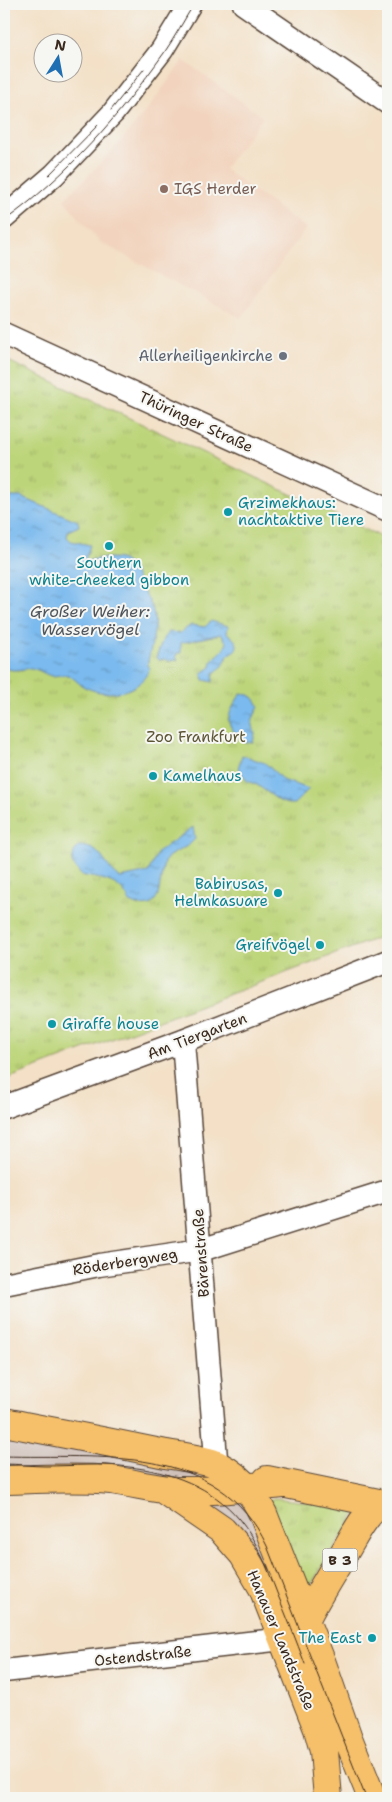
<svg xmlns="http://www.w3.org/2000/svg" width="392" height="1802" viewBox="0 0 392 1802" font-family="'Shantell Sans',sans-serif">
  <defs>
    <pattern id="park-tufts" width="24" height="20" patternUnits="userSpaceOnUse" patternTransform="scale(1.25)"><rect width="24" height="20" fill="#bdd57a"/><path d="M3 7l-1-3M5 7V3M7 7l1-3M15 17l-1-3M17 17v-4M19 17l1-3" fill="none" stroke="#a3b769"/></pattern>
    <pattern id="water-ripples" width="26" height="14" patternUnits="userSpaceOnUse" patternTransform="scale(1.25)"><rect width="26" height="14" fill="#7abaee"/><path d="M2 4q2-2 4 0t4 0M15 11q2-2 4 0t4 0" fill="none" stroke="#6597c0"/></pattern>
  </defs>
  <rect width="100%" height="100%" fill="#f6f6f2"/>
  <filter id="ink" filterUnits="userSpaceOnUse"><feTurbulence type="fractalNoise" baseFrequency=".02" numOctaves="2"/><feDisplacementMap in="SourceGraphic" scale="10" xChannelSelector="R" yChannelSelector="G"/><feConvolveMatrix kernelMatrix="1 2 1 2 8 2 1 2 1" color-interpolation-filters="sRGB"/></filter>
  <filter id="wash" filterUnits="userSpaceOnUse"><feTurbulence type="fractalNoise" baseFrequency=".0096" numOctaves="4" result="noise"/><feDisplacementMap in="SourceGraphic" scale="20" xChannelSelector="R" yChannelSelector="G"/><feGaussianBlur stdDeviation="1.12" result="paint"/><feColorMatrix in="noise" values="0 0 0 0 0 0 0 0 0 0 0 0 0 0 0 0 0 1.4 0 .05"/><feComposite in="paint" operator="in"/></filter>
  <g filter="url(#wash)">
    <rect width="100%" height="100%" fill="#f3e0c6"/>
    <path fill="#f2d4be" d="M183 60 263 117 224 169 306 228 241 318 100 242 64 200 117 146 149 107Z"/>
    <path fill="#cfc0ba" d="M4 1431 204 1472 193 1479 4 1473Z
      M200 1496 245 1497 297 1614Z"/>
    <path fill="url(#park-tufts)" stroke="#7c804c" d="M4 359 388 540V934L4 1080Z
      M274 1498 316 1503 357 1512 301 1600 267 1501Z"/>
    <path fill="url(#water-ripples)" stroke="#5a7286" d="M10 497H21L78 521 79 526 68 531 67 537 71 541 90 545 85 561C96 559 112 556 123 560 134 566 135 574 140 585 143 592 148 598 151 605 159 623 151 647 147 666L150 667C142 693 109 698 87 688 80 686 75 678 68 675 62 674 57 676 52 676 45 675 41 670 34 669 23 667 18 673 4 668V498Z
      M211 621 228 626 227 633C237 641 243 647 228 655L223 666 214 673 213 682 204 680 202 673 211 667 212 661 223 650 227 643 221 634 181 643V653H177L176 657 178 660 168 661 165 659 159 660 156 658 163 639 168 632 180 633 191 625 205 627Z
      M241 693C250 694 255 697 259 706L252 721 255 734 253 742 246 743C222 723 226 718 241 693Z
      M242 755 265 763 277 774 282 780 309 789 294 804H288L281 802 257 785 247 781 238 768Z
      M193 827 195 839 189 845 169 856 164 862 158 896 151 905 140 906 130 902C119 879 104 880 81 875L72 863 74 852 79 846C104 847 102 865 120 878L148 872 158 852Z"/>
  </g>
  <g filter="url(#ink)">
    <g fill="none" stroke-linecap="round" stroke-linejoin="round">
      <g stroke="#574537" stroke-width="25">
        <path id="minor" d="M244 4 388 103
          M4 218 54 175 113 113 162 50 190 4
          M4 334 388 510
          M183 1041 216 1458 215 1464
          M4 1107 183 1041 388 961
          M4 1284 99 1265 201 1250 388 1191
          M4 1671 283 1639"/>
      </g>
      <g stroke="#574537" stroke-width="30">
        <path id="major" d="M4 1422C56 1432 109 1442 161 1453 176 1456 205 1459 217 1465 239 1476 253 1492 263 1514L321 1661 348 1738 372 1798
          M4 1480C40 1479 76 1477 111 1480 134 1483 157 1490 180 1491 214 1492 249 1487 283 1484
          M267 1480 388 1505
          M164 1490 222 1530 243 1554 263 1588 318 1729 324 1751 328 1798
          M299 1632C312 1604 328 1579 344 1553 354 1537 364 1514 381 1503"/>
      </g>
      <use href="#minor" stroke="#fff" stroke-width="22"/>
      <use href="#major" stroke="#f6c06b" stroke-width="28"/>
      <path stroke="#3b2a1e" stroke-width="1" d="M111 110 144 69
        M49 175 100 123
        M4 221C67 176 119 116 164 53 175 37 184 20 194 4
        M4 1456C98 1459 218 1441 267 1546L366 1798
        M4 1464C18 1464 32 1466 45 1466 73 1466 101 1463 129 1467 169 1471 213 1487 239 1519 257 1541 267 1567 277 1593 287 1617 296 1640 305 1664"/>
    </g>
  </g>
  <circle fill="#8d6e63" stroke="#f6f6f2" stroke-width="2" cx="164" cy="189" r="5"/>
  <circle fill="#6b7280" stroke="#f6f6f2" stroke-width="2" cx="283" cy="356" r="5"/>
  <g fill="#0f9aa8" stroke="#f6f6f2" stroke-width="2">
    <circle cx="228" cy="512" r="5"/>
    <circle cx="109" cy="546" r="5"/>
    <circle cx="153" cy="776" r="5"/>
    <circle cx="278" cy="893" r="5"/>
    <circle cx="320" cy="945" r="5"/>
    <circle cx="52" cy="1024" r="5"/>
    <circle cx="372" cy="1638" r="5"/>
  </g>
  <g text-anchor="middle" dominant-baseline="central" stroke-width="4" stroke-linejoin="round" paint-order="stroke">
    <rect fill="#f6f6f2" stroke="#73675e" stroke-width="1" x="322.5" y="1548.5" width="35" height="23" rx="4"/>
    <g font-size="14" font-weight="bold" fill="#3b2a1e">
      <text x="340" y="1560">B 3</text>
    </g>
    <g font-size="15" fill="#785e54" stroke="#f6f6f2" text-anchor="start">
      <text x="174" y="189">IGS Herder</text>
    </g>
    <g font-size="15" fill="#5b616d" stroke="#f6f6f2" text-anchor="end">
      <text x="273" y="356">Allerheiligenkirche</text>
    </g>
    <g font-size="15" fill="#3b2a1e" stroke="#f6f6f2">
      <text transform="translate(196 422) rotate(25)">Thüringer Straße</text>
      <text transform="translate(197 1036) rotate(-21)">Am Tiergarten</text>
      <text transform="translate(201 1253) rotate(-94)">Bärenstraße</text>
      <text transform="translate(125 1262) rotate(-9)">Röderbergweg</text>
      <text transform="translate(281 1640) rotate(67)">Hanauer Landstraße</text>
      <text transform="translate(143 1656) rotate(-6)">Ostendstraße</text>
    </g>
    <g font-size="15" fill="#0d838f" stroke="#f6f6f2" text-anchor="start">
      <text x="238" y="503">Grzimekhaus:<tspan x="238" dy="17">nachtaktive Tiere</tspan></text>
      <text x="109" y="563" text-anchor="middle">Southern<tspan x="109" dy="17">white-cheeked gibbon</tspan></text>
      <text x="163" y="776">Kamelhaus</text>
      <text x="268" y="884" text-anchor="end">Babirusas,<tspan x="268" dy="17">Helmkasuare</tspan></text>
      <text x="310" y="945" text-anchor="end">Greifvögel</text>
      <text x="62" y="1024">Giraffe house</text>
      <text x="362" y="1638" text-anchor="end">The East</text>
    </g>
    <g font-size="15" fill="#5c5535" stroke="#f6f6f2">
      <text x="196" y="737">Zoo Frankfurt</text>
    </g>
    <g font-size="16" font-style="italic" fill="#4e555c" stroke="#f6f6f2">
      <text x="90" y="611">Großer Weiher:<tspan x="90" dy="18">Wasservögel</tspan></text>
    </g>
  </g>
  <rect width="392" height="1802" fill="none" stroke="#f6f6f2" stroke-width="20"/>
  <g transform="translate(58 58) rotate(11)"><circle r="24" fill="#f6f6f2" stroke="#aba49d"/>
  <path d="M0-4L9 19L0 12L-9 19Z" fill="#1f6fb2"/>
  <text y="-8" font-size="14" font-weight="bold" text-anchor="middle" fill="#3b2a1e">N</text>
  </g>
</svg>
